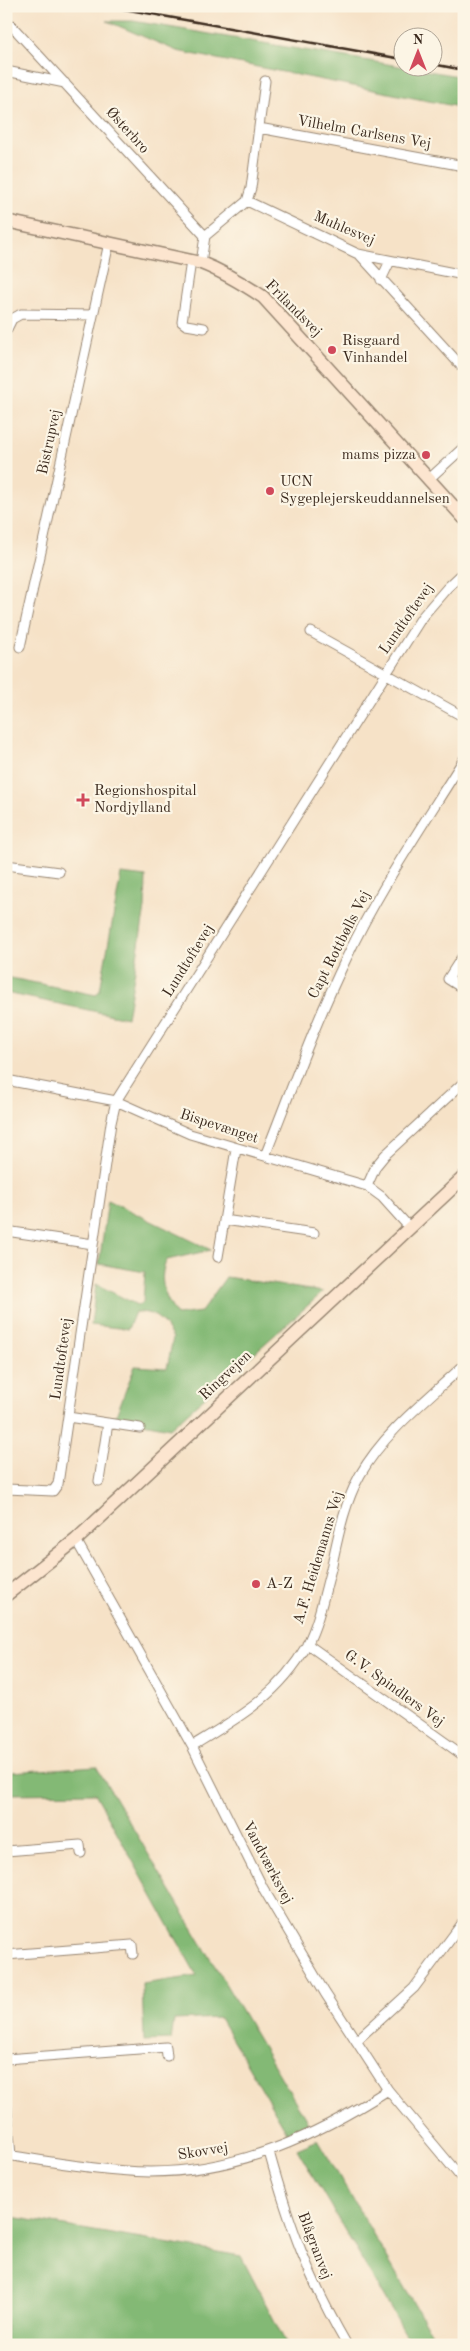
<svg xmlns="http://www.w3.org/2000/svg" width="470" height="2351" viewBox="0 0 470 2351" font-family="'Old Standard TT',serif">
  <rect width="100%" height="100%" fill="#fcf5e5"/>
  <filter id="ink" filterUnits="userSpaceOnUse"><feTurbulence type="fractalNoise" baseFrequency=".02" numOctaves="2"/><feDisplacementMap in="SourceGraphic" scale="10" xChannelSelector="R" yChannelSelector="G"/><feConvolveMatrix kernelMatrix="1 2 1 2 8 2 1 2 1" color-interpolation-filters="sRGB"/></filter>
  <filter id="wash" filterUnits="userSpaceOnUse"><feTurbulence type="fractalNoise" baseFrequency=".0096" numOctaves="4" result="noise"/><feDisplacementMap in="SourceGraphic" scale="20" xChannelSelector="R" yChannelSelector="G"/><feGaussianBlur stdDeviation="1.12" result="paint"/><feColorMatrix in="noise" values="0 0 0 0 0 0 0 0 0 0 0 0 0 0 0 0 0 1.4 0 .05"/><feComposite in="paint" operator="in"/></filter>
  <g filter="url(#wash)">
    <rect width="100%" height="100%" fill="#f6e2c7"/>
    <path fill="#83b975" stroke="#5f724a" d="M107 21H133L464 77V108L177 51Z
      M121 874 146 877 145 908 127 1018 6 993V977L96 995 100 990Z
      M108 1200 211 1250 167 1260C157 1278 165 1299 177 1315L201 1312 226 1277 323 1292 170 1428 115 1418 135 1366 167 1368 173 1338C161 1320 158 1312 135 1312L128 1329 91 1325 96 1284 137 1305 143 1303 145 1272 99 1264Z
      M96 1766 310 2126 289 2136 220 2018 174 2020 171 2040 144 2041 142 1984 197 1976 95 1793 6 1794V1774L11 1772Z
      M318 2140 438 2345H412L297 2149Z
      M6 2216 241 2256 287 2345H6Z"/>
  </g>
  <g filter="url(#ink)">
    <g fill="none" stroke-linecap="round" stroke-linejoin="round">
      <g stroke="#988672" stroke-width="11">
        <path id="street" d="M10 24 205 236 201 263
          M6 71 65 83
          M259 128 464 166
          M247 201 358 254 464 275
          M205 236 247 201 251 188 265 81
          M359 254 464 369
          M191 261 182 322 186 325 204 328
          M381 280 390 261
          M6 331 12 319 21 314 93 315
          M429 479 464 447
          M311 632 464 717
          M20 647 109 243
          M6 865 59 872
          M459 986 448 979 464 954
          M6 1080 116 1101 190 1134 367 1186 382 1197 409 1227
          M265 1156C291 1090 315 1023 346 959 379 889 423 825 464 759
          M367 1186 376 1166 385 1155 464 1082
          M224 1220 314 1233
          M6 1231 93 1244
          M218 1257 236 1149
          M68 1417 140 1428
          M99 1481 108 1423
          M6 1489 53 1491 58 1484 111 1123 116 1101 422 617 447 588 464 572
          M76 1540 192 1746 263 1888 325 1993 388 2090 464 2181
          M307 1644 464 1756
          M192 1746C238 1718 279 1695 307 1645 319 1622 324 1594 331 1569 338 1537 344 1504 360 1475 385 1431 428 1399 464 1365
          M6 1851 80 1845 81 1853
          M6 1955 132 1945 133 1954
          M356 2041 414 1988 464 1921
          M6 2059 166 2047 167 2056
          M6 2099 11 2156
          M269 2152C289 2224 309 2280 347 2345
          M6 2155C54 2162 102 2171 150 2172 238 2172 316 2136 388 2090"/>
      </g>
      <g stroke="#988672" stroke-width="15">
        <path id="secondary" d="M6 221 201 263C224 272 242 283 263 297L464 518
          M6 1595 76 1540 464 1177"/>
      </g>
      <use href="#street" stroke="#fff" stroke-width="9"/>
      <use href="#secondary" stroke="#fce5cf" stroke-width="12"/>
      <path stroke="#3b2a1e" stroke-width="2.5" d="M107 6 402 59
        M432 64 464 70"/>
    </g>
  </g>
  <g fill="#d1495b" stroke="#fcf5e5" stroke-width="2">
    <circle cx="332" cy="350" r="5"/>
    <circle cx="426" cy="455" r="5"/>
    <circle cx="270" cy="491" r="5"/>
    <path d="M80.5 792.5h5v5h5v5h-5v5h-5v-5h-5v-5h5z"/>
    <circle cx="256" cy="1584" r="5"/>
  </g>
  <g text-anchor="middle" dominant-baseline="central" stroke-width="4.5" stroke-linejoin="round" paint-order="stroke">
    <g font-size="15" fill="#3b2a1e" stroke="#fcf5e5">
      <text transform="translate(127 131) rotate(48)">Østerbro</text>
      <text transform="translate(364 133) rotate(10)">Vilhelm Carlsens Vej</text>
      <text transform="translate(344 229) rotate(23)">Muhlesvej</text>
      <text transform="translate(293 309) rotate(45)">Frilandsvej</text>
      <text transform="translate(50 442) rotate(-78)">Bistrupvej</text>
      <text transform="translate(407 619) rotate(-55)">Lundtoftevej</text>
      <text transform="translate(340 945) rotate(-63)">Capt Rottbølls Vej</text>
      <text transform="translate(189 961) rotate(-58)">Lundtoftevej</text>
      <text transform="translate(219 1127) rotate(18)">Bispevænget</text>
      <text transform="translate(62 1359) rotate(-82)">Lundtoftevej</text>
      <text transform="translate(226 1376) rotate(-43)">Ringvejen</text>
      <text transform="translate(319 1558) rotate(-73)">A.F. Heidemanns Vej</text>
      <text transform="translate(394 1689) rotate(36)">G.V. Spindlers Vej</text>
      <text transform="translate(267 1863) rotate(62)">Vandværksvej</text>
      <text transform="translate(203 2152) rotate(-9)">Skovvej</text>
      <text transform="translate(314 2246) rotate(69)">Blågranvej</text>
    </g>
    <g font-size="15" fill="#3b2a1e" stroke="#fcf5e5" text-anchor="start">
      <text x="342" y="341">Risgaard<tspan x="342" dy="17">Vinhandel</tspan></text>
      <text x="416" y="455" text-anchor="end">mams pizza</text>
      <text x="280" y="482">UCN<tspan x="280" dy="17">Sygeplejerskeuddannelsen</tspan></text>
      <text x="94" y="791">Regionshospital<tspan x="94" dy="17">Nordjylland</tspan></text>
      <text x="266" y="1584">A-Z</text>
    </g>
  </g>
  <rect width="470" height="2351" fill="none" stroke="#fcf5e5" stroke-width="25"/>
  <g transform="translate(418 52)"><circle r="24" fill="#fcf5e5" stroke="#afa495"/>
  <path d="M0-4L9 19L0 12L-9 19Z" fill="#d1495b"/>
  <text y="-8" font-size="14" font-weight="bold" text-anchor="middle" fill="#3b2a1e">N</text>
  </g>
</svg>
